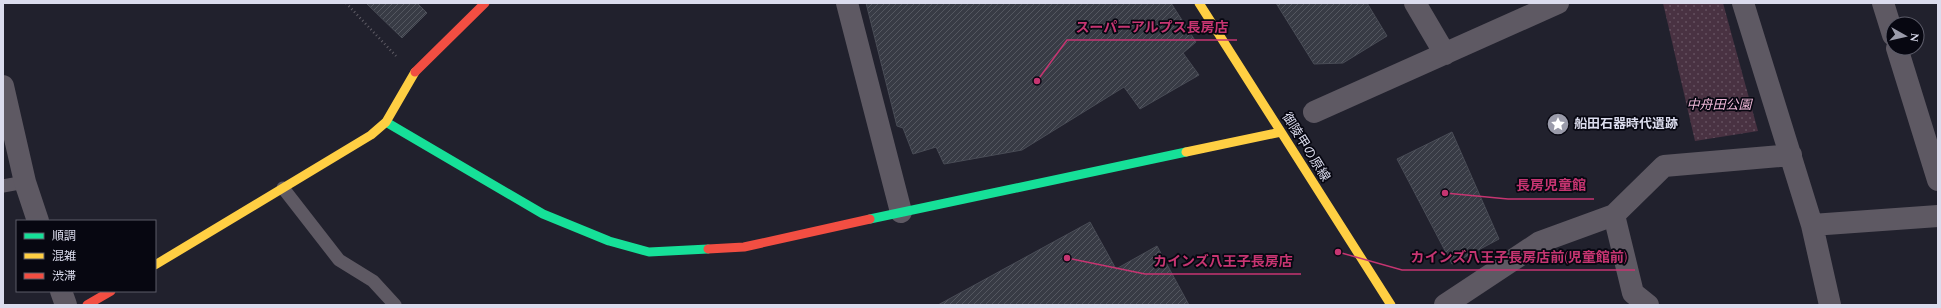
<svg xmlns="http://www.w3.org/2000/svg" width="1941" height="308" viewBox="0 0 1941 308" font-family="Spectral,'Noto Sans JP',serif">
  <defs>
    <pattern id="park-dots" width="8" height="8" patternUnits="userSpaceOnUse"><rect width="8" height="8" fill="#493242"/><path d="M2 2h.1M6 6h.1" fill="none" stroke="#634f5e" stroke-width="1.8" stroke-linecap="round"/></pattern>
    <pattern id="building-hatch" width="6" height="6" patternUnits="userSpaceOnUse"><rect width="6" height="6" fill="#383b45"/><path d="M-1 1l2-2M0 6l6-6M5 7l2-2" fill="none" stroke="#545760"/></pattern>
  </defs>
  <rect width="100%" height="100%" fill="#21212d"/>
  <path fill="url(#park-dots)" d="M1663 3H1723L1758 131 1695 141Z"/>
  <path fill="url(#building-hatch)" stroke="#494c56" d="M366 3H417L427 13 402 38Z
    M866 3H1171L1196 42 1183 53 1199 75 1140 109 1124 87 1022 150 944 164 936 147 913 154 903 128 897 126Z
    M1276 3H1367L1387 36 1343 63 1314 64Z
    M1452 132 1499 239 1452 264 1397 159Z
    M1090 222 1116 269 1157 246 1189 305H938Z"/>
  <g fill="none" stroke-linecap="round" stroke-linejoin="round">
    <path stroke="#605d66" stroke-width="2.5" stroke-dasharray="1 3" stroke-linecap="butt" d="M346 3 396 56"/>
    <path stroke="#5e5963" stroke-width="13" d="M3 186 25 182
      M283 188 339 260 373 281 395 305"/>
    <path stroke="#5e5963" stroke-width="22" d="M847 3 901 212
      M1415 3 1445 54
      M1743 3 1812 225
      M1883 3 1893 35
      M1897 48 1938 180
      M3 86 25 182 38 221
      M1314 112 1558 3
      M1614 215 1633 293 1648 305
      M61 291 66 305
      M1445 305 1540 242 1614 215 1664 166 1791 155
      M1830 305 1812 225 1938 216"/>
    <path stroke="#16e098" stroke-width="9" d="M386 122 543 214 609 241 649 252 708 249
      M870 219 1186 152"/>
    <path stroke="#ffcf43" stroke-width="9" d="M1199 3 1391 305
      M1186 152 1281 132
      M155 265 371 135 386 122 415 72"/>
    <path stroke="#f24e42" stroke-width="9" d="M415 72 485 3
      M708 249 744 247 870 219
      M87 305 111 291"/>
  </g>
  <defs>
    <g id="sight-disc" transform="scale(1.15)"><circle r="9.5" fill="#9a9baa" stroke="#070711"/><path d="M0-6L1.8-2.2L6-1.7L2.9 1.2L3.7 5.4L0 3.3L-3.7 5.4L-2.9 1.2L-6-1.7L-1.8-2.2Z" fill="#fff"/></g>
  </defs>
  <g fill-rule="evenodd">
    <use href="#sight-disc" x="1558" y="124"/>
  </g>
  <g text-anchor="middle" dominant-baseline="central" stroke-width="3.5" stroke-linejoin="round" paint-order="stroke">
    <g font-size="13" font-style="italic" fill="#eeb7d7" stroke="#070711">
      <text x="1719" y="105">中舟田公園</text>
    </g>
    <g font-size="13" font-weight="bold" fill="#dbdced" stroke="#070711" text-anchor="start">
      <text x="1574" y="124">船田石器時代遺跡</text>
    </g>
    <g font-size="13" fill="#dbdced" stroke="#070711">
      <text transform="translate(1306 147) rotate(58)">御陵甲の原線</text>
    </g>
  </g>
  <path fill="none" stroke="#c63571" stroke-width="1.5" d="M1037 81L1067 40H1237M1445 193L1508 199H1594M1338 252L1402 270H1635M1067 258L1145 274H1301"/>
  <g fill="#c63571" stroke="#070711" stroke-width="1.5">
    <circle cx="1037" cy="81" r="4"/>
    <circle cx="1445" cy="193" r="4"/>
    <circle cx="1338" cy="252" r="4"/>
    <circle cx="1067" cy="258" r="4"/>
  </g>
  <g font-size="14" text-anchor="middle" font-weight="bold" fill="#c63571" stroke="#070711" stroke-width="3.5" stroke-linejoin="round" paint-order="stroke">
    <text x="1152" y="32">スーパーアルプス長房店</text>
    <text x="1551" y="190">長房児童館</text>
    <text x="1519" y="262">カインズ八王子長房店前(児童館前)</text>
    <text x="1223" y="266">カインズ八王子長房店</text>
  </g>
  <rect width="1941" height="308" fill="none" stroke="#dbdced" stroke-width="8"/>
  <rect x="16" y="220" width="140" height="72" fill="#070711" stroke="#5c5c69"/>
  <rect x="24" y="233" width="20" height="6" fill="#16e098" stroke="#5c5c69"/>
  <text x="52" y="240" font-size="12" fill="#dbdced">順調</text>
  <rect x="24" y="253" width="20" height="6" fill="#ffcf43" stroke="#5c5c69"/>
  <text x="52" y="260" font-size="12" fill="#dbdced">混雑</text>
  <rect x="24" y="273" width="20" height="6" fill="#f24e42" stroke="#5c5c69"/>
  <text x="52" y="280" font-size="12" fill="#dbdced">渋滞</text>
  <g transform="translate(1905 36) rotate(98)"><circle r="19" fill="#070711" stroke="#5c5c69"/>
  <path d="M0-3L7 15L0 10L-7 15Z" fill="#9a9baa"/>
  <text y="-6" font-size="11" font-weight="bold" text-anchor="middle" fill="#dbdced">N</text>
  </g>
</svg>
